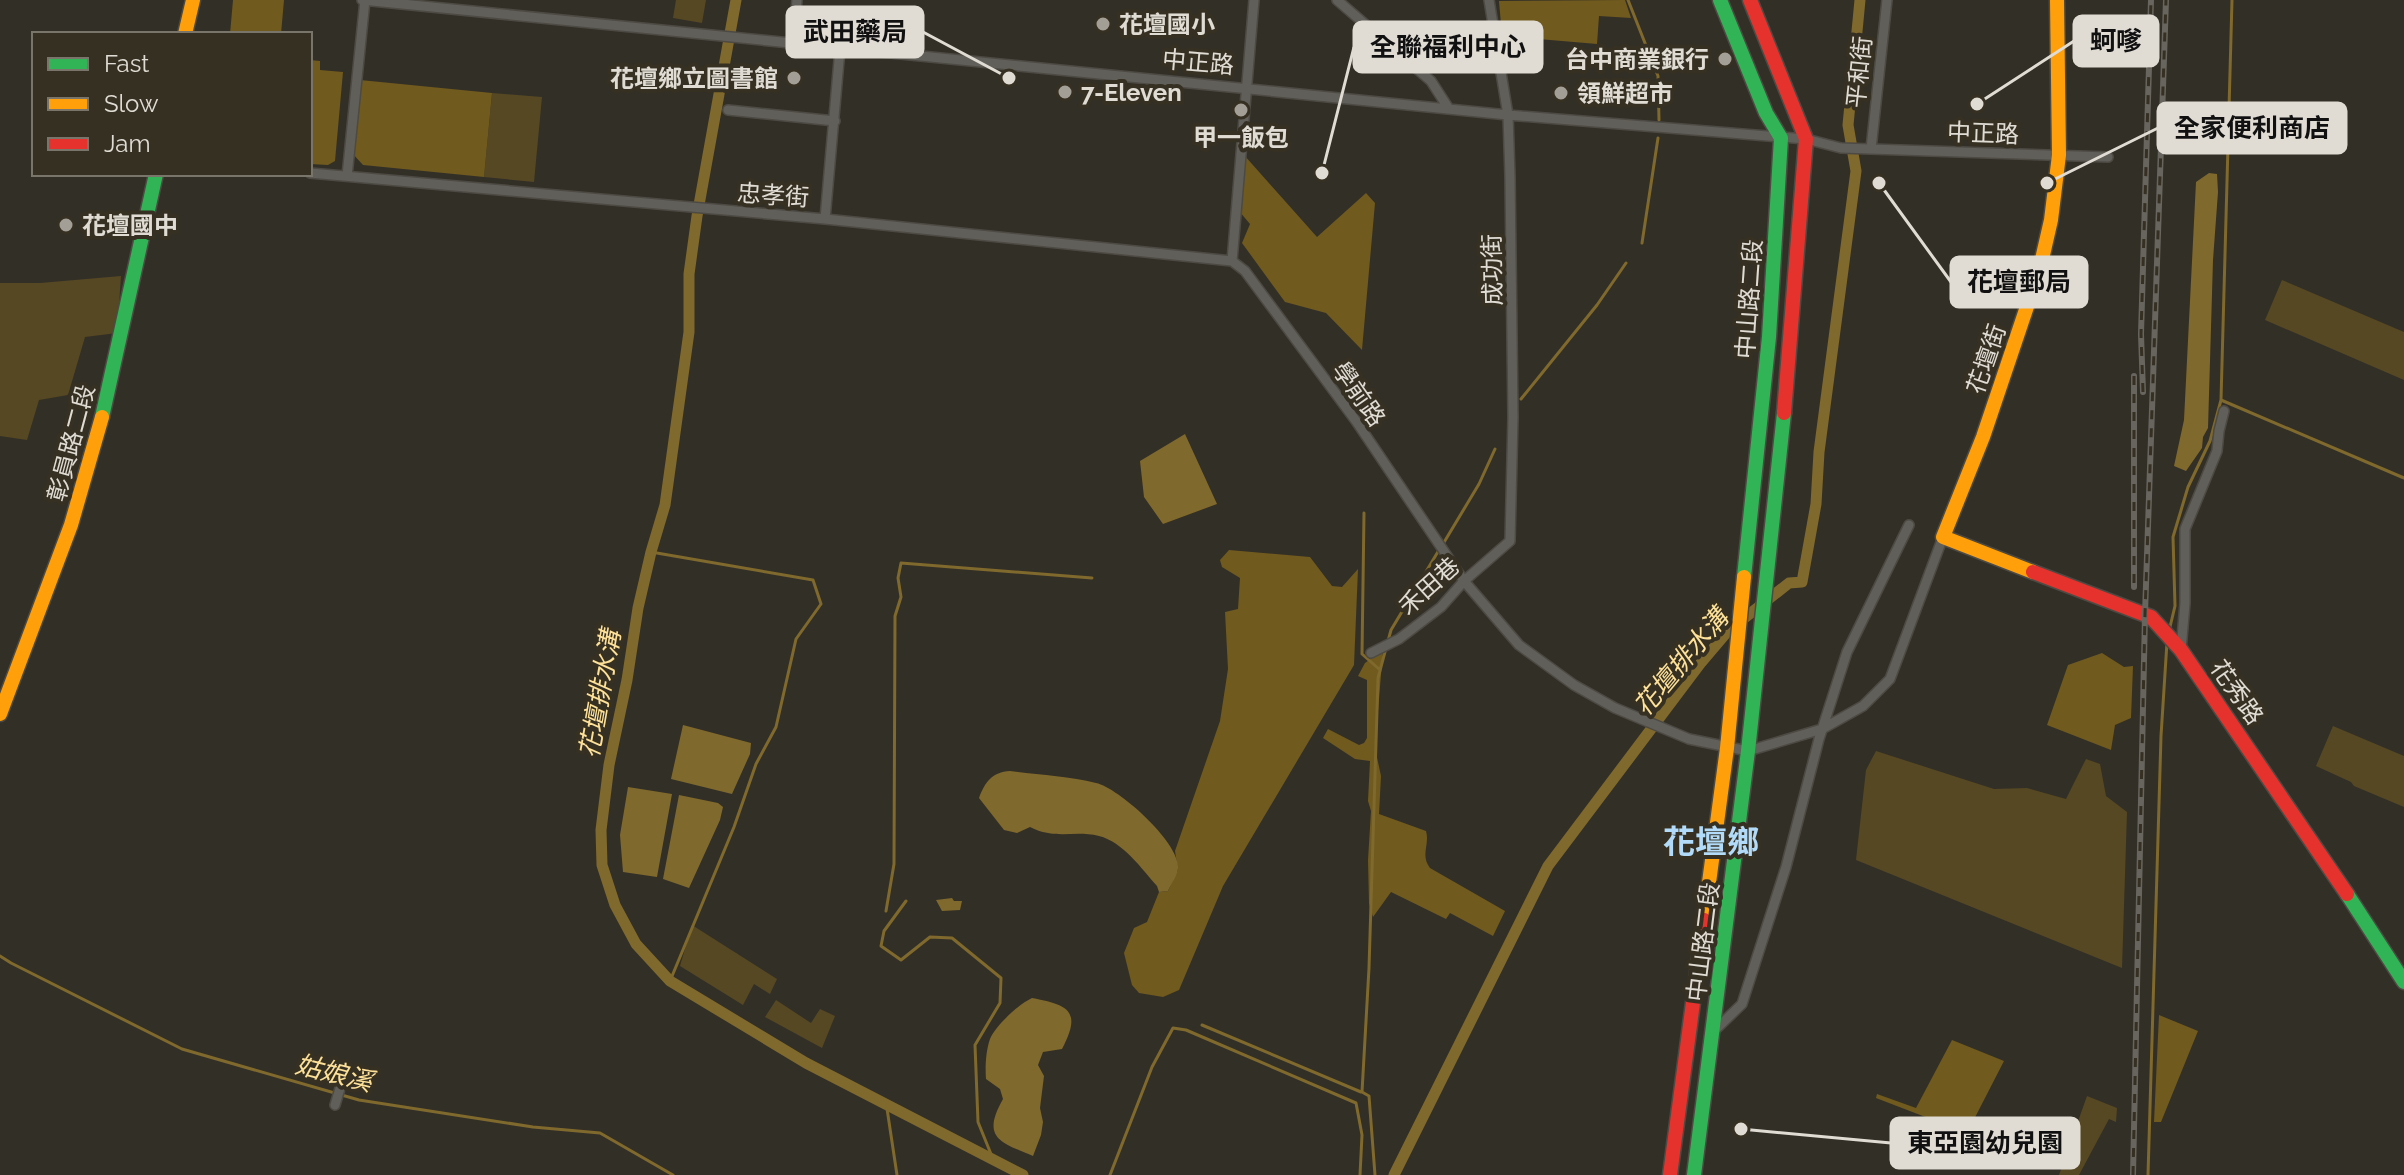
<svg xmlns="http://www.w3.org/2000/svg" width="2404" height="1175" viewBox="0 0 2404 1175" font-family="Raleway,'Noto Sans TC',sans-serif">
  <rect width="100%" height="100%" fill="#322f27"/>
  <path fill="#564823" d="M676 0H706L702 23 673 18Z
    M492 93 542 97 534 182 484 177Z
    M121 276 117 333 85 337 68 395 39 400 27 440 0 436V283H40Z
    M2282 280 2404 332V380L2265 320Z
    M2333 726 2404 756V807L2354 786 2351 782 2316 766Z
    M1876 751 1994 789 2027 788 2066 799 2086 759 2100 764 2106 796 2127 812 2122 968 1856 860 1866 770Z
    M692 925 777 979 770 994 754 984 743 1005 680 966Z
    M776 1000 811 1023 820 1009 835 1016 822 1048 765 1017Z
    M2087 1096 2117 1108 2116 1122 2109 1119 2079 1175H2059Z"/>
  <path fill="#705a1e" d="M233 0H284L281 34H230Z
    M1625 0 1631 18 1599 16 1597 44 1502 36 1499 1Z
    M310 60 320 61V70L343 72 335 161 328 165 310 164Z
    M360 80 492 93 484 177 363 165 352 153Z
    M1244 155 1317 237 1366 193 1375 203 1362 350 1326 313 1285 302 1242 243 1250 224 1239 211Z
    M1229 550 1310 557 1332 586 1342 587 1358 569 1354 665 1223 886 1179 990 1163 997 1139 993 1132 985 1124 953 1134 928 1147 922 1159 892 1168 891 1178 870 1175 851 1220 721 1228 669 1225 612 1238 609 1240 578 1222 567 1220 560Z
    M1383 650 1375 748 1381 776 1379 814 1426 831C1430 845 1420 855 1430 868L1505 911 1493 936 1450 913 1446 919 1391 892 1373 917 1369 903 1368 860 1371 811 1368 801 1370 761 1355 759 1323 738 1328 729 1359 745 1364 743 1367 738V680L1358 676 1365 663Z
    M2102 653 2124 667 2133 666 2131 718 2115 725 2111 750 2047 725 2068 665Z
    M2159 1015 2198 1031 2161 1122H2154Z
    M1952 1040 2004 1061 1967 1133 1876 1098 1877 1094 1916 1108Z"/>
  <path fill="#80692c" d="M2209 173 2217 174 2218 192 2213 260 2208 428 2203 437 2202 448 2186 471 2174 466 2184 420 2196 182Z
    M1185 434 1217 504 1163 524 1144 497 1140 461Z
    M683 725 751 743 750 754 732 794 671 779Z
    M1010 771C1038 775 1069 776 1096 783 1119 788 1180 843 1178 868 1178 875 1171 884 1168 891L1159 892 1157 886C1141 868 1123 842 1099 836 1074 830 1055 840 1030 827L1017 833 1004 830 979 798C985 782 992 772 1010 771Z
    M628 787 672 794 657 877 623 872 620 835Z
    M679 795 718 803 723 807 720 820 689 888 663 879Z
    M952 898 954 901H962L960 910 942 911 936 900Z
    M1032 998C1069 1005 1082 1011 1062 1049L1043 1052 1038 1065 1044 1076 1040 1108 1043 1122 1041 1135 1033 1156C1000 1142 981 1138 1003 1099L1000 1089 986 1079C985 1067 986 1050 990 1039 996 1025 1019 1004 1032 998Z"/>
  <g fill="none" stroke-linecap="round" stroke-linejoin="round">
    <path stroke="#80692c" stroke-width="3" d="M1628 0 1658 76 1659 120
      M1642 243 1658 138
      M1521 399 1597 305 1626 263
      M2221 400 2404 478
      M1364 513 1362 654 1379 669
      M1443 544 1479 484 1495 449
      M651 552 813 580 821 604 796 639 776 727 756 764 734 827 670 981
      M2169 631 2175 606 2173 537 2188 487 2210 441 2221 400 2232 0
      M1388 641 1391 630 1439 550
      M906 901 884 931 881 946 901 960 930 937 952 938 1001 978 1000 1003 975 1045 978 1122 993 1159
      M886 911 894 864 895 616 901 597 898 578 901 563 1092 578
      M0 956 11 963 182 1049 359 1100 533 1127 600 1133 673 1175
      M1202 1025 1361 1092
      M886 1102 897 1175
      M1110 1175 1152 1067 1173 1028 1186 1030 1356 1103 1362 1135 1360 1175
      M1375 1175 1369 1096 1362 1092 1369 968 1378 678 1386 648
      M2148 1175 2161 736 2167 642"/>
    <path stroke="#80692c" stroke-width="11" d="M736 0 697 216 689 274V332L665 505 651 552 638 608 627 680 609 765 601 830 602 865 615 905 636 944 670 981 806 1063 1023 1175
      M1394 1175 1548 866 1700 664 1728 631 1789 583 1802 582 1816 504 1819 452 1856 171 1848 125 1860 0"/>
    <g stroke="#4d4a44" stroke-width="12">
      <path id="street" d="M362 0 1508 115 1806 139 1841 148 2108 157
        M1254 0 1232 261 1245 271 1356 421 1464 581 1519 645 1574 685 1615 708 1689 739 1748 751 1822 729 1863 706 1890 679 1943 537
        M1337 0 1431 81 1449 109
        M793 44 797 0
        M728 110 835 121
        M1871 149 1887 0
        M310 173 825 219 1232 261
        M347 176 365 0
        M825 219 840 49
        M2181 650 2185 603V529L2217 451 2219 431 2224 411
        M1371 653 1399 639 1441 607 1464 581 1510 541 1513 417 1510 177 1508 115 1489 0
        M1714 1031 1742 1004 1786 867 1819 739 1847 652 1909 525
        M335 1105 341 1085"/>
    </g>
    <g stroke="#4d4a44" stroke-width="17">
      <path id="fast" d="M1720 0 1766 113 1781 138 1769 337 1744 577
        M102 417 156 174
        M2347 894 2404 982
        M1694 1175 1748 751 1784 413"/>
    </g>
    <g stroke="#4d4a44" stroke-width="17">
      <path id="slow" d="M185 34 193 0
        M2033 572 1943 537 1983 437 2040 268 2051 220 2059 155 2057 0
        M0 714 71 525 102 417
        M1704 920 1727 748 1744 577"/>
    </g>
    <g stroke="#4d4a44" stroke-width="17">
      <path id="jam" d="M1750 0 1806 139 1784 413
        M2033 572 2151 617 2181 650 2347 894
        M1670 1175 1704 920"/>
    </g>
    <use href="#street" stroke="#615f59" stroke-width="9"/>
    <use href="#fast" stroke="#30b455" stroke-width="14"/>
    <use href="#slow" stroke="#ff9f0a" stroke-width="14"/>
    <use href="#jam" stroke="#e5322d" stroke-width="14"/>
    <g stroke="#67655e" stroke-width="6">
      <path id="rail" d="M2134 376V587
        M2143 392 2141 334 2151 0
        M2133 1175 2145 614 2166 0"/>
    </g>
    <use href="#rail" stroke="#363023" stroke-width="3" stroke-dasharray="9" stroke-linecap="butt"/>
  </g>
  <g fill="#a39f97" stroke="#363023" stroke-width="3">
    <circle cx="1103" cy="24" r="8"/>
    <circle cx="1725" cy="59" r="8"/>
    <circle cx="794" cy="78" r="8"/>
    <circle cx="1065" cy="92" r="8"/>
    <circle cx="1561" cy="93" r="8"/>
    <circle cx="1241" cy="110" r="8"/>
    <circle cx="66" cy="225" r="8"/>
  </g>
  <g text-anchor="middle" dominant-baseline="central" stroke-width="8" stroke-linejoin="round" paint-order="stroke">
    <g font-size="24" font-weight="bold" fill="#e0dcd4" stroke="#363023" text-anchor="start">
      <text x="1119" y="24">花壇國小</text>
      <text x="1709" y="59" text-anchor="end">台中商業銀行</text>
      <text x="778" y="78" text-anchor="end">花壇鄉立圖書館</text>
      <text x="1081" y="92">7-Eleven</text>
      <text x="1577" y="93">領鮮超市</text>
      <text x="1241" y="137" text-anchor="middle">甲一飯包</text>
      <text x="82" y="225">花壇國中</text>
    </g>
    <g font-size="24" fill="#e0dcd4" stroke="#363023">
      <text transform="translate(1198 62) rotate(5)">中正路</text>
      <text transform="translate(1859 72) rotate(-84)">平和街</text>
      <text transform="translate(1983 133) rotate(2)">中正路</text>
      <text transform="translate(773 195) rotate(4)">忠孝街</text>
      <text transform="translate(1492 270) rotate(-91)">成功街</text>
      <text transform="translate(1749 299) rotate(-86)">中山路二段</text>
      <text transform="translate(1986 359) rotate(-71)">花壇街</text>
      <text transform="translate(1359 394) rotate(55)">學前路</text>
      <text transform="translate(71 443) rotate(-75)">彰員路二段</text>
      <text transform="translate(1429 586) rotate(-42)">禾田巷</text>
      <text transform="translate(2237 692) rotate(55)">花秀路</text>
      <text transform="translate(1703 942) rotate(-83)">中山路二段</text>
    </g>
    <g font-size="26" font-style="italic" fill="#fee199" stroke="#363023">
      <text transform="translate(1681 662) rotate(-50)">花壇排水溝</text>
      <text transform="translate(600 694) rotate(-80)">花壇排水溝</text>
      <text transform="translate(334 1073) rotate(14)">姑娘溪</text>
    </g>
    <g font-size="32" font-weight="bold" fill="#b1dbf8" stroke="#363023">
      <text x="1711" y="841">花壇鄉</text>
    </g>
  </g>
  <path fill="none" stroke="#e0dcd4" stroke-width="3" d="M1009 78L923 32M1977 104L2074 41M1322 173L1354 47M2047 183L2158 128M1879 183L1951 282M1741 1129L1891 1143"/>
  <g fill="#e0dcd4" stroke="#363023" stroke-width="3">
    <circle cx="1009" cy="78" r="8"/>
    <circle cx="1977" cy="104" r="8"/>
    <circle cx="1322" cy="173" r="8"/>
    <circle cx="2047" cy="183" r="8"/>
    <circle cx="1879" cy="183" r="8"/>
    <circle cx="1741" cy="1129" r="8"/>
  </g>
  <g fill="#e0dcd4" stroke="#e0dcd4" stroke-width="3">
    <rect x="787" y="7" width="136" height="50" rx="8"/>
    <rect x="2074" y="16" width="84" height="50" rx="8"/>
    <rect x="1354" y="22" width="188" height="50" rx="8"/>
    <rect x="2158" y="103" width="188" height="50" rx="8"/>
    <rect x="1951" y="257" width="136" height="50" rx="8"/>
    <rect x="1891" y="1118" width="188" height="50" rx="8"/>
  </g>
  <g font-size="26" text-anchor="middle" font-weight="bold" fill="#111">
    <text x="855" y="41">武田藥局</text>
    <text x="2116" y="50">蚵嗲</text>
    <text x="1448" y="56">全聯福利中心</text>
    <text x="2252" y="137">全家便利商店</text>
    <text x="2019" y="291">花壇郵局</text>
    <text x="1985" y="1152">東亞園幼兒園</text>
  </g>
  <rect x="32" y="32" width="280" height="144" fill="#363023" stroke="#7a756a" stroke-width="2"/>
  <rect x="48" y="58" width="40" height="12" fill="#30b455" stroke="#7a756a" stroke-width="2"/>
  <text x="104" y="72" font-size="24" fill="#e0dcd4">Fast</text>
  <rect x="48" y="98" width="40" height="12" fill="#ff9f0a" stroke="#7a756a" stroke-width="2"/>
  <text x="104" y="112" font-size="24" fill="#e0dcd4">Slow</text>
  <rect x="48" y="138" width="40" height="12" fill="#e5322d" stroke="#7a756a" stroke-width="2"/>
  <text x="104" y="152" font-size="24" fill="#e0dcd4">Jam</text>
</svg>
